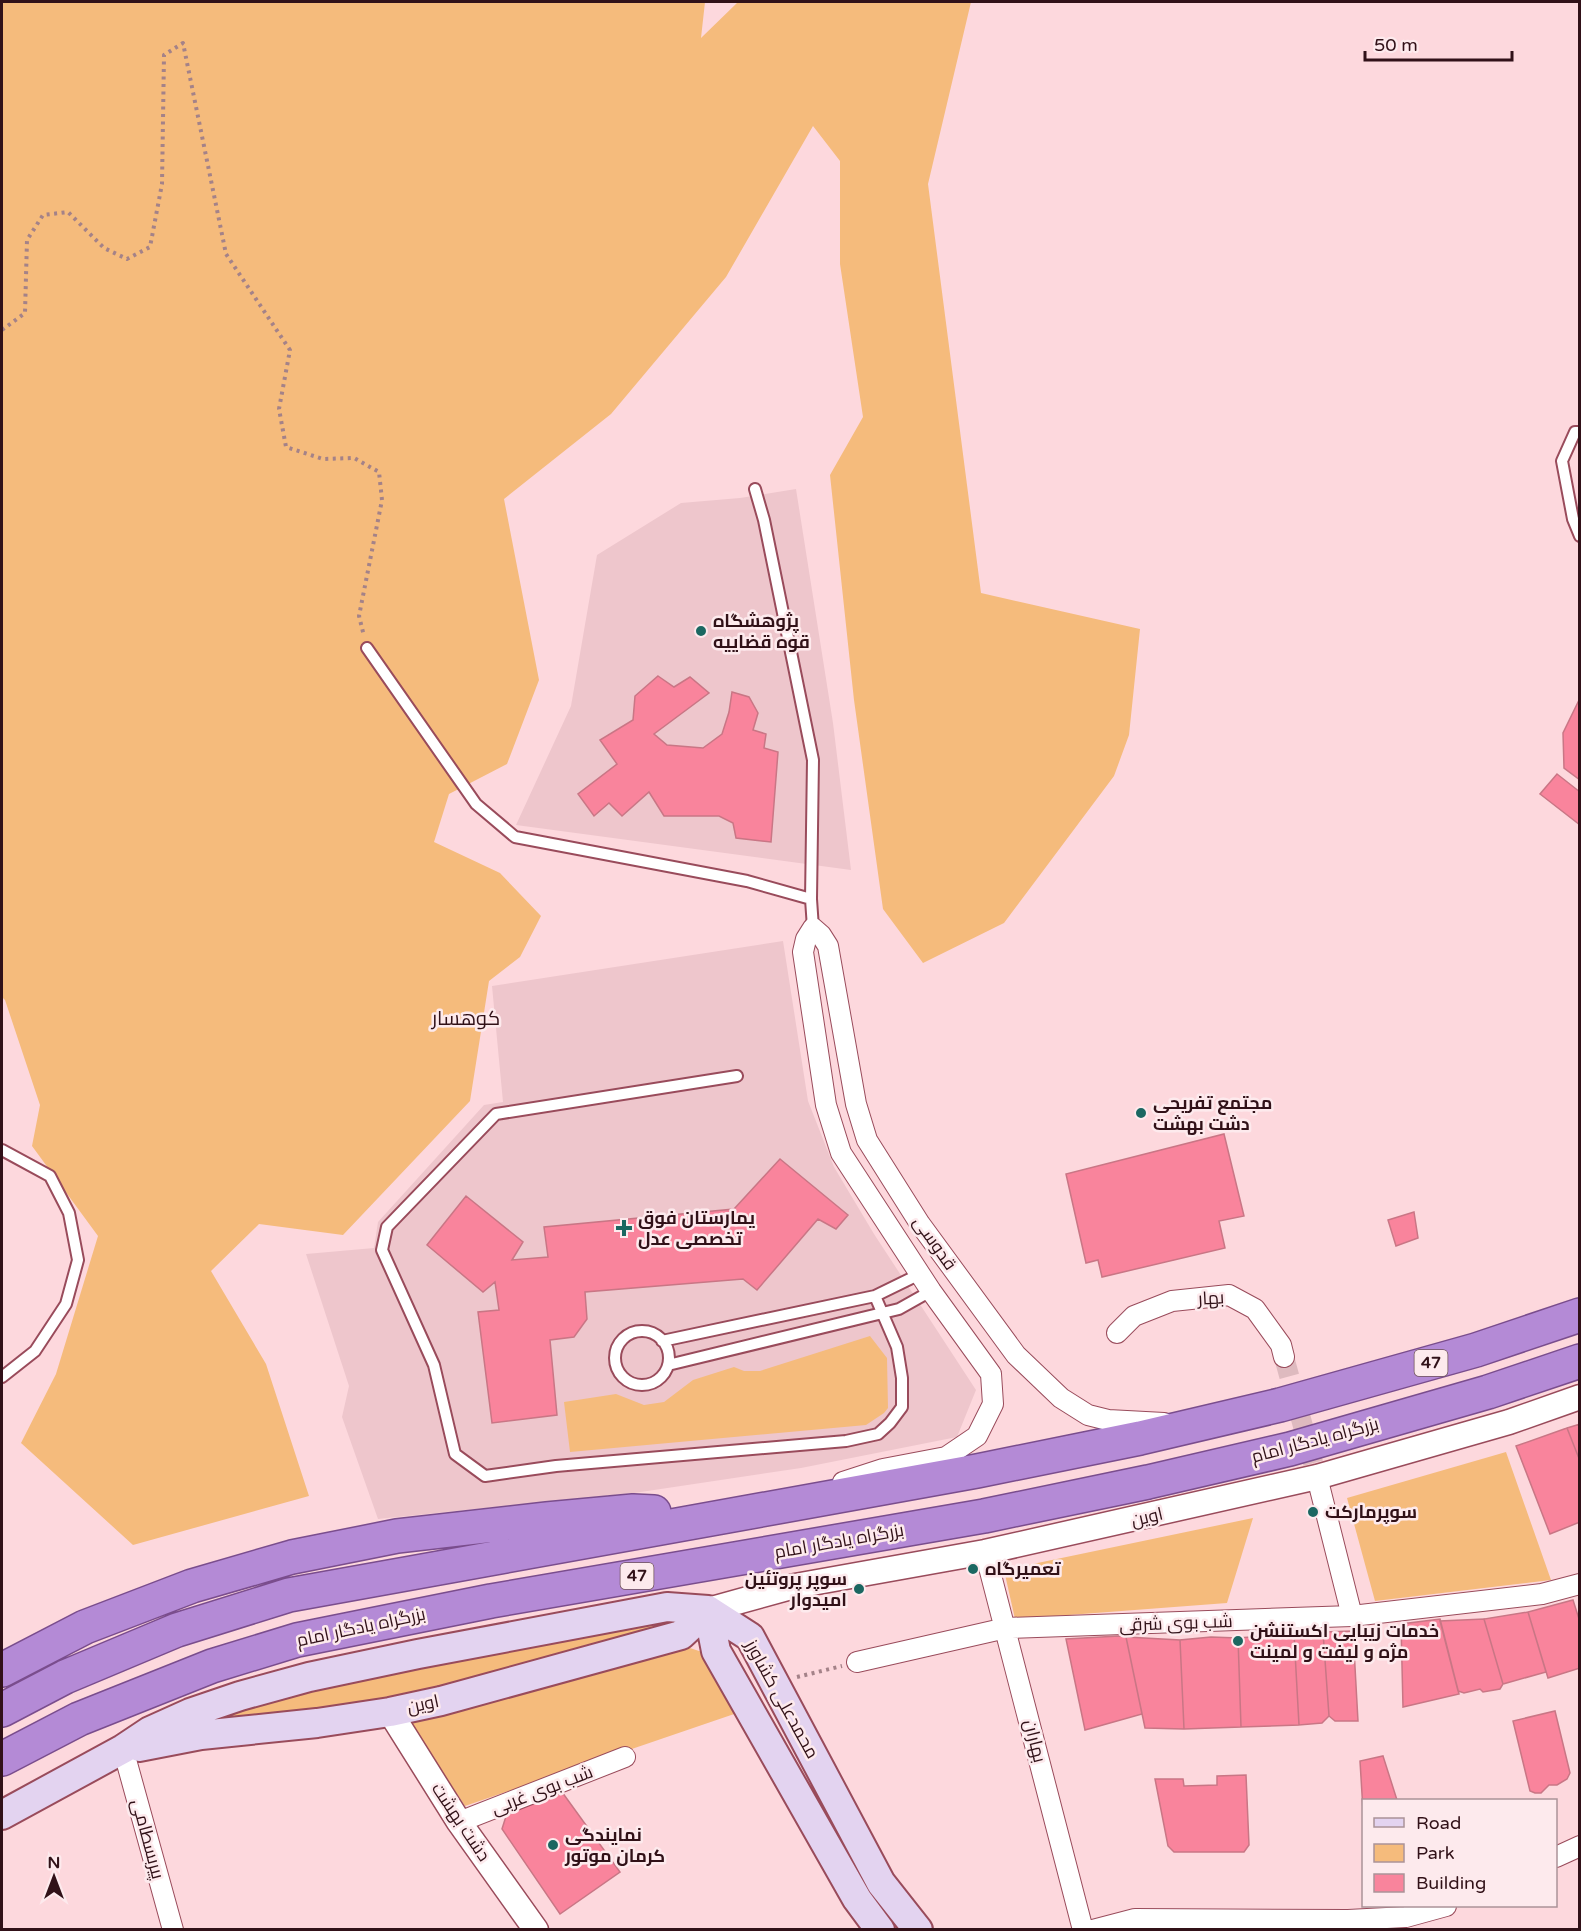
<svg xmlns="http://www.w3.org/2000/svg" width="1581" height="1931" viewBox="0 0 1581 1931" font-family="'Varela Round',Cairo,sans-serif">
  <rect width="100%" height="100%" fill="#fdd8dd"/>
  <path fill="#eec6cc" d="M796 489 833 723 851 870 516 825 571 706 597 555 681 503 740 498Z
    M783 941 808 1101 834 1167 874 1234 976 1390 957 1437 801 1468 634 1493 378 1519 342 1417 349 1386 306 1254 374 1248 378 1222 484 1105 503 1102 492 986Z"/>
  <path fill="#f5bb7c" d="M2 2H705L701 38 738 2H971L928 184 981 593 1140 629 1129 735 1114 776 1004 923 923 963 883 909 854 700 830 475 863 417 840 264V161L813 126 726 277 611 414 504 499 539 680 507 764 449 794 434 842 500 873 541 916 520 957 489 981 470 1101 343 1235 259 1224 211 1271 266 1364 309 1496 133 1545 21 1443 56 1374 98 1236 32 1146 40 1105 5 1000 2 997Z
    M870 1336 887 1358 888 1408 884 1413 866 1425 570 1452 564 1402 616 1394 644 1405 664 1402 693 1380 734 1367 744 1371H760Z
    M1506 1452 1551 1580 1375 1601 1347 1498Z
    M1253 1518 1227 1603 1015 1619 1004 1570Z
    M673 1619 679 1624 421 1693 153 1739 284 1693Z
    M678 1648H690L702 1652 740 1712 465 1806 409 1721Z"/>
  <path fill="#f9849c" stroke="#c97685" stroke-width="1.5" d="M658 676 674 687 690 677 709 693 654 734 667 745 703 748 722 734 729 712 732 692 749 697 758 713 753 730 766 734 764 748 778 752 771 842 736 838 733 823 719 816H664L649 792 622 816 609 803 594 816 578 794 617 764 600 740 633 720 635 696Z
    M1580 698V780L1564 768 1563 733Z
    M1557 774 1580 792V825L1540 794Z
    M1224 1134 1244 1216 1219 1221 1225 1248 1102 1277 1098 1260 1086 1263 1066 1174Z
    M780 1159 848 1215 836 1229 818 1219 757 1290 743 1279 585 1292 587 1319 574 1337 550 1340 557 1415 492 1423 478 1312 499 1310 495 1282 483 1292 427 1245 466 1196 523 1242 512 1260 548 1257 544 1227 734 1209Z
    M1414 1212 1418 1238 1396 1246 1388 1220Z
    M1580 1424V1461L1567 1428Z
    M1567 1428 1580 1461V1522L1550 1534 1516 1446Z
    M1573 1600 1580 1622V1668L1548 1678 1528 1612Z
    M1528 1612 1546 1672 1503 1684 1484 1619Z
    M1440 1619 1459 1694 1403 1707 1401 1624Z
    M1484 1619 1503 1684 1500 1689 1483 1692 1480 1689 1464 1693 1458 1691 1440 1621Z
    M1353 1631 1358 1721H1335L1329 1716 1323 1632Z
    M1323 1632 1329 1716 1322 1723 1299 1725 1294 1634Z
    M1294 1634 1299 1725 1241 1727 1238 1638Z
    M1119 1636 1126 1637 1142 1714 1085 1730 1066 1639Z
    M1126 1637 1180 1640 1184 1729 1145 1728Z
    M1211 1637 1238 1638 1241 1727 1184 1729 1180 1640Z
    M1555 1711 1570 1773 1567 1779 1557 1785H1549L1541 1793H1535L1530 1791 1513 1721Z
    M1383 1756 1397 1800H1364V1827L1360 1761Z
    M1246 1775 1249 1845 1244 1852H1174L1168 1846 1155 1779H1183L1184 1786 1217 1785V1776Z
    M562 1792 620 1872 560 1914 502 1829 507 1813Z"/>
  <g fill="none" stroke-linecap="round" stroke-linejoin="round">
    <path stroke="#debabf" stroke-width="20" stroke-dasharray="20 10" stroke-linecap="butt" d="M1284 1357 1317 1477"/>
    <g stroke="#994b5b" stroke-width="14">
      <path id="service" d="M1580 432H1575L1562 461 1573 519 1580 536
        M755 489 764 520 813 760 811 899 813 928
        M367 648 476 804 515 837 747 881 811 899
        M737 1076 496 1114 387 1227 382 1250 434 1365 455 1454 485 1476 556 1466 846 1441 878 1434 890 1423 902 1407V1378L897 1347 875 1296
        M2 1150 50 1176 69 1213 78 1260 66 1304 35 1351 2 1377
        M615 1358a27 27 0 1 1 54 0a27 27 0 1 1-54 0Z
        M662 1341 875 1296 920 1274
        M668 1365 899 1309 931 1291"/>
    </g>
    <g stroke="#994b5b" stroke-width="22">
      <path id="minor" d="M1117 1333 1134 1316 1172 1301 1229 1295 1255 1309 1281 1345 1284 1357
        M991 1374 931 1291 841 1153 826 1105 803 952 806 939 813 928 821 935 828 946 856 1104 867 1140 920 1224 1016 1355 1061 1398 1088 1415 1108 1420 1164 1423
        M1317 1477 1352 1616
        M843 1482 883 1469 946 1457 977 1436 993 1404 991 1374
        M985 1552 1083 1930
        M857 1662 1006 1628 1352 1616 1542 1594 1580 1584
        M123 1749 173 1930
        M459 1822 625 1757
        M1556 1857 1580 1846
        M1093 1930 1135 1919 1348 1920 1406 1917 1446 1906"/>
    </g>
    <g stroke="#994b5b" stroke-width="27">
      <path id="tertiary" d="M708 1610 795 1586 985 1552 1317 1477 1509 1422 1580 1397
        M390 1712 459 1822 536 1930"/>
    </g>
    <g stroke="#994b5b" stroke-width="32">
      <path id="secondary" d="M708 1610 716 1651 857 1899 880 1930
        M139 1747 201 1735 317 1723 390 1712 441 1701 681 1635 708 1610
        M2 1815 123 1749 150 1731 190 1713 240 1696 309 1677 418 1654 667 1607 708 1610 750 1637 881 1883 918 1930"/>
    </g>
    <g stroke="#7a4d8d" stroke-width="36">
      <path id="trunk" d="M2 1670 85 1627 192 1586 292 1557 397 1536 547 1519 633 1511 654 1512
        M2 1710 65 1677 177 1630 289 1595 977 1471 1140 1438 1280 1405 1476 1350 1580 1315
        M2 1759 79 1719 212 1666 297 1640 491 1601 984 1516 1148 1482 1290 1449 1488 1392 1580 1361"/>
    </g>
    <path stroke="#a48288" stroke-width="4" stroke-dasharray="3 4.5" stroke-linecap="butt" d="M2 330 25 313 27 240 43 215 68 212 104 248 127 259 150 247 162 184 164 55 183 43 226 254 290 350 279 409 286 447 323 459 354 458 379 472 382 500 359 616 364 636
      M797 1677 842 1666"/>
    <use href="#service" stroke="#fff" stroke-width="10"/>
    <use href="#minor" stroke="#fff" stroke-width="20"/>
    <use href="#tertiary" stroke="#fff" stroke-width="24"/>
    <use href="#secondary" stroke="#e3d3f0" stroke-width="28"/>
    <use href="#trunk" stroke="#b48ad6" stroke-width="33"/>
  </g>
  <g fill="#1b6761" stroke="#fdeaed" stroke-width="2">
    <circle cx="701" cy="631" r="6"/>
    <circle cx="1141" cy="1113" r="6"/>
    <path d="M621 1219h6v6h6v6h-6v6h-6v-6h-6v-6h6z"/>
    <circle cx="1313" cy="1512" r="6"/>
    <circle cx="973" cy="1569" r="6"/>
    <circle cx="859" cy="1589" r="6"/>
    <circle cx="1238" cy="1641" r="6"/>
    <circle cx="553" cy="1845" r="6"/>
  </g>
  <g text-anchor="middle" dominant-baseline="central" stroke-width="5" stroke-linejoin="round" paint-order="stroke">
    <g fill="#fdeaed" stroke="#6e5258" stroke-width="1.5">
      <rect x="1414.5" y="1350" width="33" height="26" rx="4.5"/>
      <rect x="620.5" y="1563" width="33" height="26" rx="4.5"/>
    </g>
    <g font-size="16" font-weight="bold" fill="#311118">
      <text x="1431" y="1363">47</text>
      <text x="637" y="1576">47</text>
    </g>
    <g font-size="18" font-weight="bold" fill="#311118" stroke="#fdeaed" text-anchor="start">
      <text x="713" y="621">پژوهشگاه<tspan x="713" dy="21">قوه قضاییه</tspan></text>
      <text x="1153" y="1103">مجتمع تفریحی<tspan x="1153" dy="21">دشت بهشت</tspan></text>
      <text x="638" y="1218">یمارستان فوق<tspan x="638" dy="21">تخصصی عدل</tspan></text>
      <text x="1325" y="1512">سوپرمارکت</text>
      <text x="985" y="1569">تعمیرگاه</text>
      <text x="847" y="1579" text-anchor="end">سوپر پروتئین<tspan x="847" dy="21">امیدوار</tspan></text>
      <text x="1250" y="1631">خدمات زیبایی اکستنشن<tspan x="1250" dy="21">مژه و لیفت و لمینت</tspan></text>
      <text x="565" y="1835">نمایندگی<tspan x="565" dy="21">کرمان موتور</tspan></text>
    </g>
    <g font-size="18" fill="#311118" stroke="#fdeaed">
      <text transform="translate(935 1243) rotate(55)">قدوسی</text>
      <text transform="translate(1211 1298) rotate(-3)">بهار</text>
      <text transform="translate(1315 1440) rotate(-15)">بزرگراه یادگار امام</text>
      <text transform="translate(1147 1517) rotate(-13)">اوین</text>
      <text transform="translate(839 1541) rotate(-10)">بزرگراه یادگار امام</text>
      <text transform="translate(1176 1623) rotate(-2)">شب بوی شرقی</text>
      <text transform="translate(361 1627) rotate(-12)">بزرگراه یادگار امام</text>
      <text transform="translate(782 1699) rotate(61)">محمدعلی کشاورز</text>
      <text transform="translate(423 1704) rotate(-12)">اوین</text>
      <text transform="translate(1035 1741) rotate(76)">بهاران</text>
      <text transform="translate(542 1790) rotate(-21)">شب بوی غربی</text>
      <text transform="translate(461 1822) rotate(56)">دشت بهشت</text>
      <text transform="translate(148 1839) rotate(75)">پیربسطامی</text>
    </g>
    <g font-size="20" fill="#311118" stroke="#fdeaed">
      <text x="466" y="1019">کوهسار</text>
    </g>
  </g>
  <rect width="1581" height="1931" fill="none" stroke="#311118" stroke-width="6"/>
  <rect x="1362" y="1799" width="195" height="108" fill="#fdeaed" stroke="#ab9398" stroke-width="1.5"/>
  <rect x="1374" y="1818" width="30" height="9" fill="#e3d3f0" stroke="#ab9398" stroke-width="1.5"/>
  <text x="1416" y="1829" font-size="18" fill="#311118">Road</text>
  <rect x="1374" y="1844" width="30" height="18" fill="#f5bb7c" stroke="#ab9398" stroke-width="1.5"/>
  <text x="1416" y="1859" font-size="18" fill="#311118">Park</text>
  <rect x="1374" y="1874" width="30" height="18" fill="#f9849c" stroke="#ab9398" stroke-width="1.5"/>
  <text x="1416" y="1889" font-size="18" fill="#311118">Building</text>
  <g transform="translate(54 1877)" stroke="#fdeaed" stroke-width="4.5" paint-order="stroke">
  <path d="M0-4.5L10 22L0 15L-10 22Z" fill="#311118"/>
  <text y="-9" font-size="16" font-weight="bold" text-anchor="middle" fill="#311118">N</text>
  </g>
  <path d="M1365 51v9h147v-9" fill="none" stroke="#311118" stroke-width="3"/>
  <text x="1374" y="51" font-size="18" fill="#311118" stroke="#fdeaed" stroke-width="4.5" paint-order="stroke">50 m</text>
</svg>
